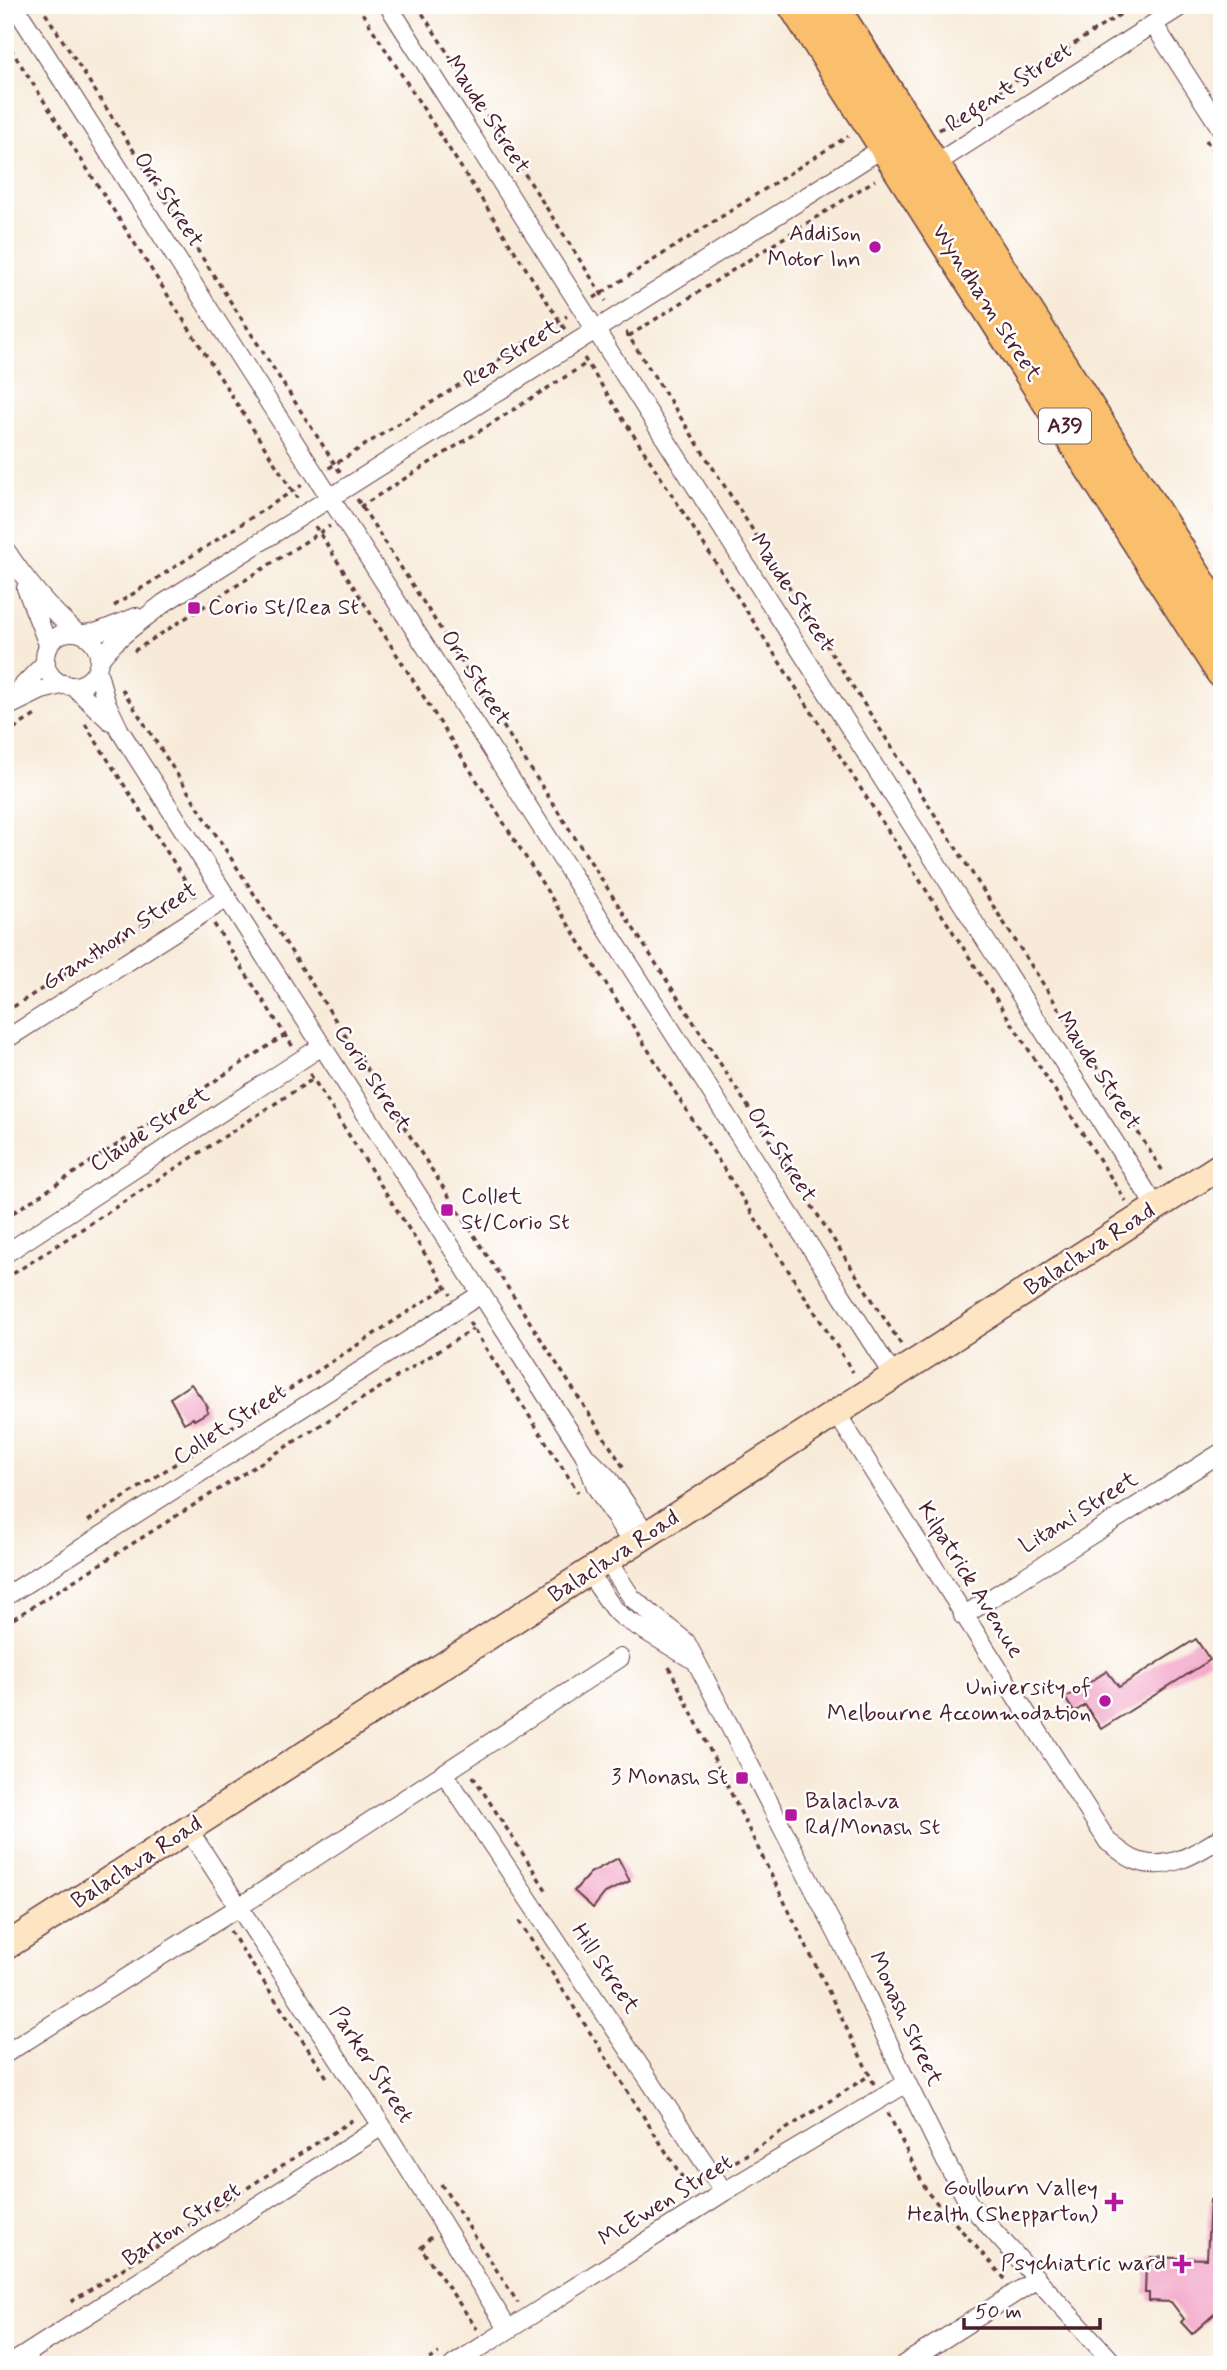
<svg xmlns="http://www.w3.org/2000/svg" width="1227" height="2370" viewBox="0 0 1227 2370" font-family="Mynerve,sans-serif">
  <rect width="100%" height="100%" fill="#fff"/>
  <filter id="ink" filterUnits="userSpaceOnUse"><feTurbulence type="fractalNoise" baseFrequency=".0143" numOctaves="2"/><feDisplacementMap in="SourceGraphic" scale="14" xChannelSelector="R" yChannelSelector="G"/><feConvolveMatrix kernelMatrix="1 2 1 2 8 2 1 2 1" color-interpolation-filters="sRGB"/></filter>
  <filter id="wash" filterUnits="userSpaceOnUse"><feTurbulence type="fractalNoise" baseFrequency=".00686" numOctaves="4" result="noise"/><feDisplacementMap in="SourceGraphic" scale="28" xChannelSelector="R" yChannelSelector="G"/><feGaussianBlur stdDeviation="1.57" result="paint"/><feColorMatrix in="noise" values="0 0 0 0 0 0 0 0 0 0 0 0 0 0 0 0 0 1.4 0 .05"/><feComposite in="paint" operator="in"/></filter>
  <g filter="url(#wash)">
    <rect width="100%" height="100%" fill="#f7ead8"/>
    <g id="blocks">
      <path fill="#f19fc3" d="M191 1384 208 1407 206 1409 208 1412 194 1420 193 1418 184 1423 170 1398Z
        M1196 1639 1210 1660 1101 1729 1085 1705 1074 1712 1065 1698 1107 1671 1119 1687Z
        M618 1858 630 1881 605 1893 593 1908 574 1891 590 1873Z
        M1210 2200H1222V2307L1192 2334 1181 2322 1184 2319 1171 2302 1149 2301V2293H1145L1146 2265H1151V2257L1207 2259Z"/>
    </g>
  </g>
  <g filter="url(#ink)">
    <use href="#blocks" fill-opacity="0" stroke="#643d45" stroke-width="2"/>
    <g fill="none" stroke-linecap="round" stroke-linejoin="round">
      <g stroke="#643d45" stroke-width="20">
        <path id="street" d="M14 5 894 1377
          M388 5 1156 1207
          M1154 25 1222 130
          M932 166 1183 5
          M5 549C25 580 48 608 76 632
          M26 588 49 647
          M45 659a27 27 0 1 1 54 0a27 27 0 1 1-54 0Z
          M84 634 98 632 136 617
          M99 661C115 637 142 621 164 603L886 146
          M97 669 106 702 120 731 584 1454 596 1487 633 1545
          M73 686 110 721
          M11 698 46 662
          M5 708 42 690 65 684
          M5 1040 227 898
          M5 1254 322 1046
          M837 1414 1108 1842C1116 1847 1126 1857 1135 1860 1166 1873 1197 1853 1222 1837
          M589 1459 609 1479 648 1536
          M608 1562 632 1598 686 1642 847 1953 907 2083 947 2164 970 2205 1115 2365
          M589 1573 613 1608 624 1618 690 1658
          M5 1597 481 1294
          M963 1616 1222 1452
          M444 1773 724 2192
          M188 1829 382 2126 508 2329
          M5 2054 239 1907 620 1658
          M9 2365 382 2126
          M453 2365 724 2192 907 2083
          M903 2365 1037 2279"/>
      </g>
      <g stroke="#643d45" stroke-width="29">
        <path id="secondary" d="M5 1947 1222 1165"/>
      </g>
      <g stroke="#643d45" stroke-width="36">
        <path id="highway" d="M795 5 1222 671
          M831 5 1222 619"/>
      </g>
      <path stroke="#643d45" stroke-width="3.5" stroke-dasharray="5 5" stroke-linecap="butt" d="M40 5 340 472
        M357 5 566 331
        M417 5 606 301
        M1200 12 1210 5
        M5 40 297 498
        M939 130 1135 5
        M1206 140 1222 165
        M594 298 848 136
        M626 332 1164 1173
        M629 336 875 180
        M584 358 1126 1201
        M329 468 567 316
        M357 499 902 1346
        M360 507 587 363
        M315 526 853 1372
        M114 606 302 485
        M134 651 330 526
        M122 689 624 1468
        M85 724 196 897
        M5 734 39 713
        M214 924 293 1047
        M5 1012 194 893
        M310 1074 451 1295
        M5 1218 285 1035
        M5 1279 313 1079
        M469 1322 578 1492
        M88 1521 446 1287
        M5 1624 473 1329
        M669 1667 874 2084
        M473 1776 548 1893
        M519 1921 691 2191
        M230 1931 328 2079
        M888 2113 927 2192 1006 2280
        M727 2167 870 2075
        M441 2184 518 2303
        M431 2237 421 2248 477 2329
        M71 2302 354 2119
        M421 2365 439 2353"/>
      <use href="#street" stroke="#fff" stroke-width="18"/>
      <use href="#secondary" stroke="#fde5c4" stroke-width="26"/>
      <use href="#highway" stroke="#f9bf6c" stroke-width="33"/>
    </g>
  </g>
  <g fill="#b5179e" stroke="#fff" stroke-width="2.5">
    <circle cx="875" cy="247" r="7"/>
    <rect x="187" y="601" width="14" height="14" rx="3.5"/>
    <rect x="440" y="1203" width="14" height="14" rx="3.5"/>
    <circle cx="1105" cy="1701" r="7"/>
    <rect x="735" y="1771" width="14" height="14" rx="3.5"/>
    <rect x="784" y="1808" width="14" height="14" rx="3.5"/>
    <path d="M1110.5 2191.5h7v7h7v7h-7v7h-7v-7h-7v-7h7z"/>
    <path d="M1178.5 2253.5h7v7h7v7h-7v7h-7v-7h-7v-7h7z"/>
  </g>
  <g text-anchor="middle" dominant-baseline="central" stroke-width="5" stroke-linejoin="round" paint-order="stroke">
    <rect fill="#fff" stroke="#80626b" stroke-width="2" x="1039" y="408.5" width="52" height="35" rx="5"/>
    <g font-size="21" font-weight="bold" fill="#4a1f2b">
      <text x="1065" y="426">A39</text>
    </g>
    <g font-size="23" fill="#4a1f2b" stroke="#fff">
      <text transform="translate(1009 88) rotate(-33)">Regent Street</text>
      <text transform="translate(487 115) rotate(57)">Maude Street</text>
      <text transform="translate(168 200) rotate(57)">Orr Street</text>
      <text transform="translate(986 303) rotate(57)">Wyndham Street</text>
      <text transform="translate(512 354) rotate(-32)">Rea Street</text>
      <text transform="translate(792 593) rotate(57)">Maude Street</text>
      <text transform="translate(475 678) rotate(57)">Orr Street</text>
      <text transform="translate(120 937) rotate(-33)">Granthorn Street</text>
      <text transform="translate(1098 1071) rotate(57)">Maude Street</text>
      <text transform="translate(372 1079) rotate(57)">Corio Street</text>
      <text transform="translate(150 1130) rotate(-33)">Claude Street</text>
      <text transform="translate(781 1155) rotate(57)">Orr Street</text>
      <text transform="translate(1090 1250) rotate(-33)">Balaclava Road</text>
      <text transform="translate(230 1425) rotate(-33)">Collet Street</text>
      <text transform="translate(1079 1513) rotate(-32)">Litani Street</text>
      <text transform="translate(614 1557) rotate(-33)">Balaclava Road</text>
      <text transform="translate(970 1580) rotate(58)">Kilpatrick Avenue</text>
      <text transform="translate(137 1863) rotate(-33)">Balaclava Road</text>
      <text transform="translate(605 1969) rotate(56)">Hill Street</text>
      <text transform="translate(905 2019) rotate(65)">Monash Street</text>
      <text transform="translate(371 2065) rotate(57)">Parker Street</text>
      <text transform="translate(666 2201) rotate(-32)">McEwen Street</text>
      <text transform="translate(182 2225) rotate(-33)">Barton Street</text>
    </g>
    <g font-size="23" fill="#4a1f2b" stroke="#fff" text-anchor="end">
      <text x="861" y="234">Addison<tspan x="861" dy="26">Motor Inn</tspan></text>
      <text x="208" y="608" text-anchor="start">Corio St/Rea St</text>
      <text x="461" y="1197" text-anchor="start">Collet<tspan x="461" dy="26">St/Corio St</tspan></text>
      <text x="1091" y="1688">University of<tspan x="1091" dy="26">Melbourne Accommodation</tspan></text>
      <text x="728" y="1778">3 Monash St</text>
      <text x="805" y="1802" text-anchor="start">Balaclava<tspan x="805" dy="26">Rd/Monash St</tspan></text>
      <text x="1098" y="2189">Goulburn Valley<tspan x="1098" dy="26">Health (Shepparton)</tspan></text>
      <text x="1166" y="2264">Psychiatric ward</text>
    </g>
  </g>
  <rect width="1227" height="2370" fill="none" stroke="#fff" stroke-width="28"/>
  <path d="M964 2318v10h136v-10" fill="none" stroke="#4a1f2b" stroke-width="3.5"/>
  <text x="975" y="2318" font-size="21" fill="#4a1f2b" stroke="#ffffff" stroke-width="5" paint-order="stroke">50 m</text>
</svg>
